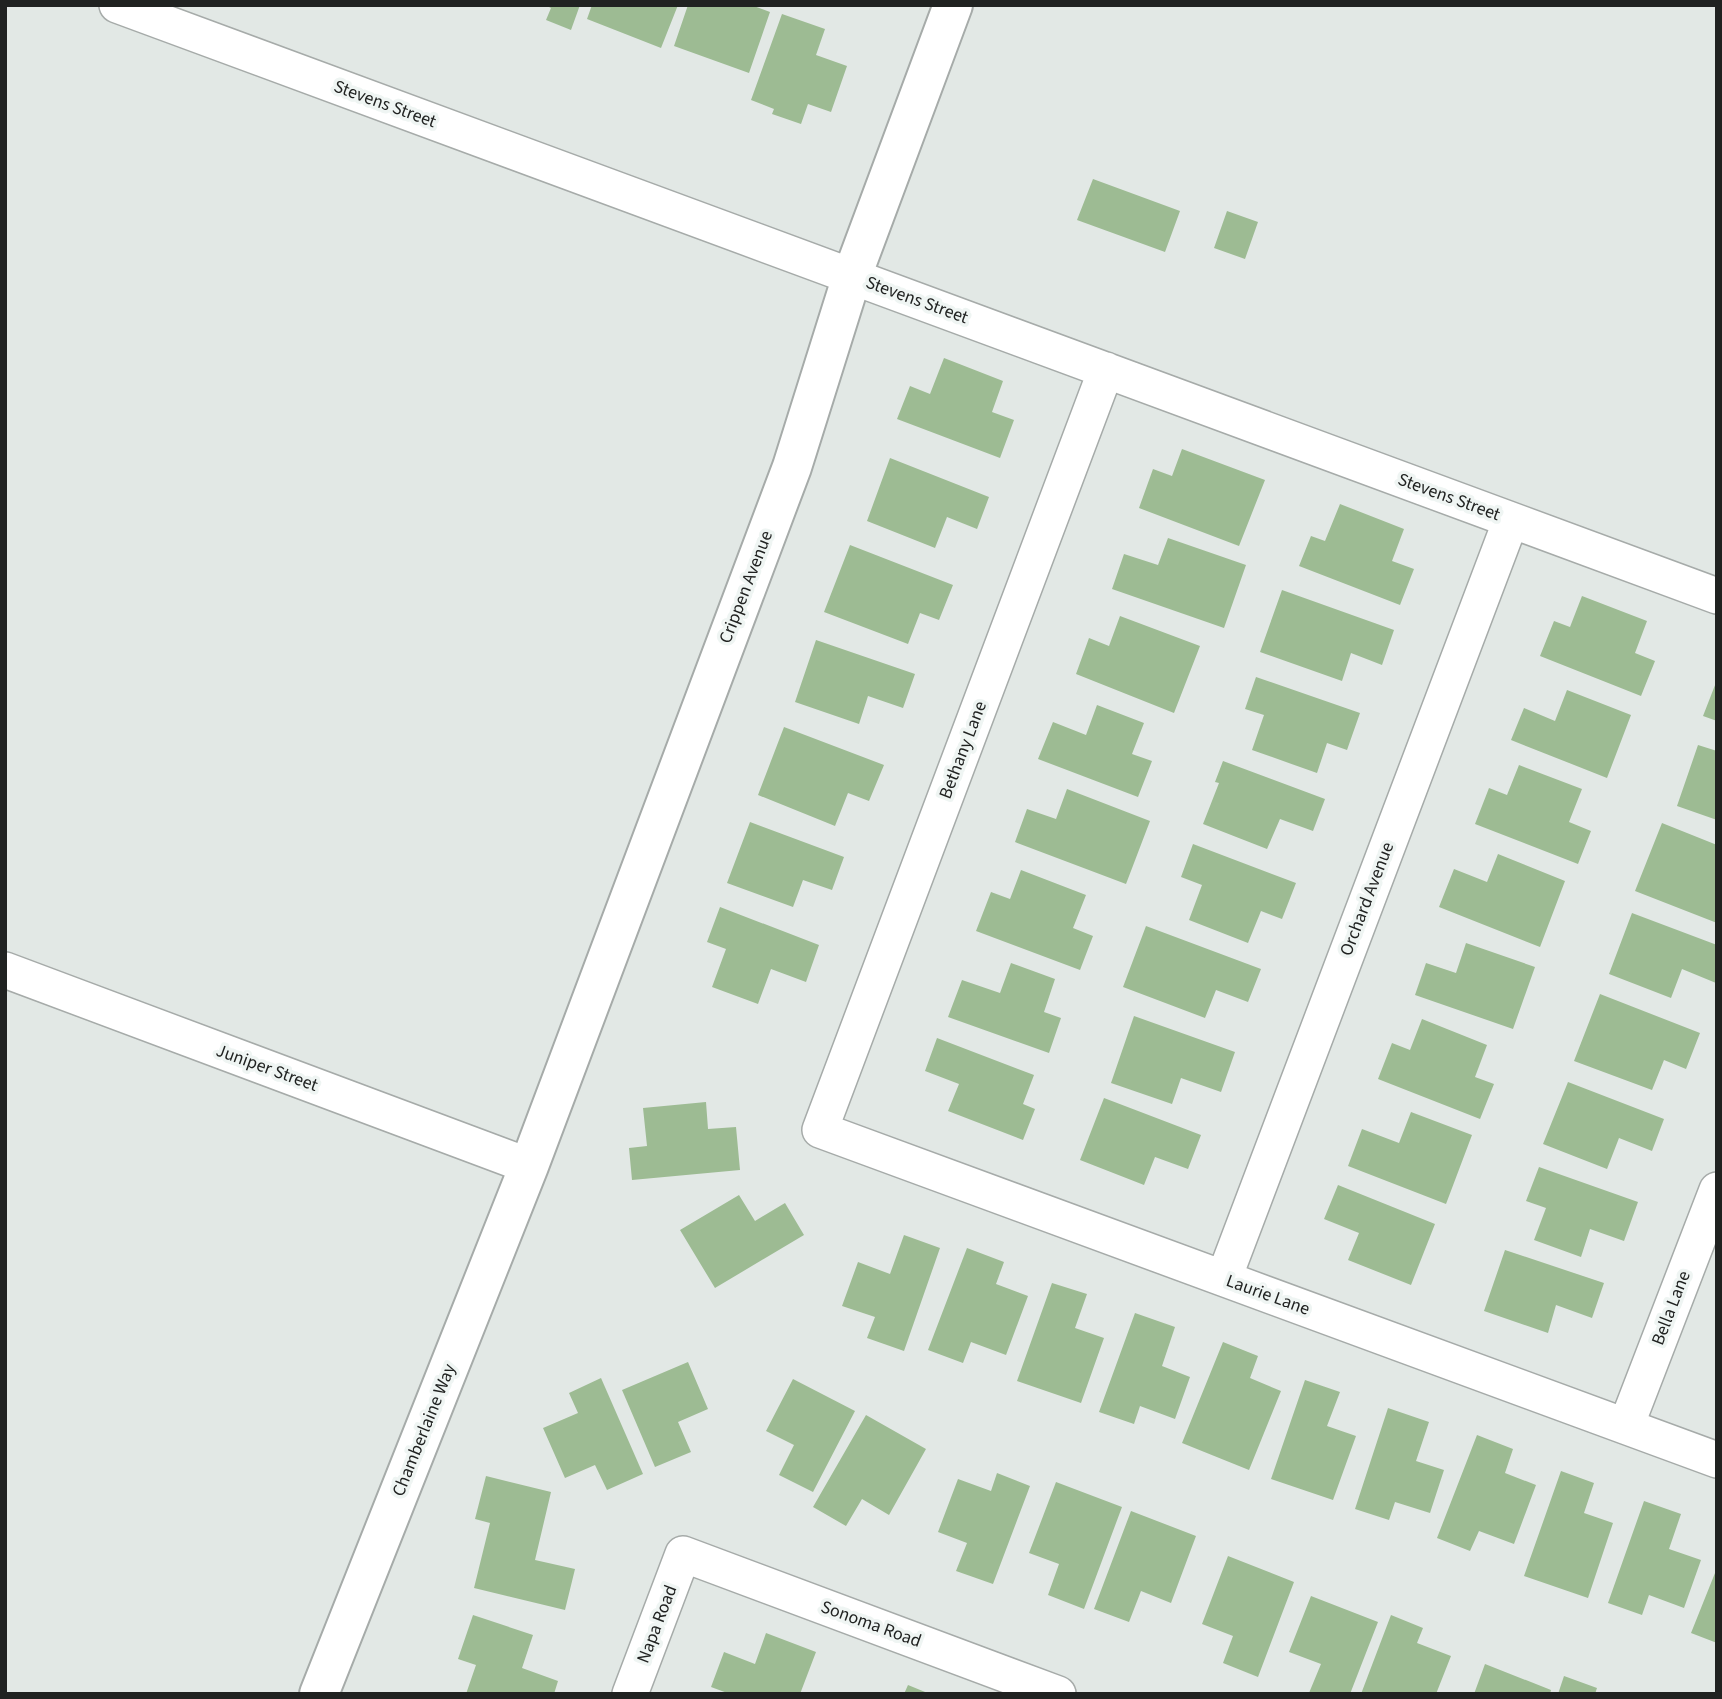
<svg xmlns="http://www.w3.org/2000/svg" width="1722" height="1699" viewBox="0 0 1722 1699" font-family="'Source Sans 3',sans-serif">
  <rect width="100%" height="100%" fill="#e2e8e5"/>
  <path fill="#9dbb93" d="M580 5 571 30 546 20 551 8 545 5Z
    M592 5H678L661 48 587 19Z
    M688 5H751L770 12 749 73 674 46Z
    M782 14 825 29 816 55 847 66 831 112 808 104 801 124 772 114 774 109 751 100Z
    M1093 179 1180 211 1165 252 1077 220Z
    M1227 211 1258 222 1245 259 1214 248Z
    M944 358 1003 381 992 412 1014 420 1000 458 897 419 910 386 930 394Z
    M1182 449 1265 480 1239 546 1139 508 1153 469 1172 476Z
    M890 458 989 497 977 529 947 517 935 548 867 521Z
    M1340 504 1404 529 1392 561 1414 569 1400 605 1299 566 1311 536 1325 541Z
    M1168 538 1246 565 1224 628 1112 589 1124 554 1158 565Z
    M850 545 953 585 939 620 920 613 908 644 824 612Z
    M1282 590 1394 630 1382 665 1351 653 1342 681 1260 652Z
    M1582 596 1647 621 1635 653 1655 661 1641 696 1540 656 1554 621 1570 627Z
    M1120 616 1200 646 1174 713 1076 674 1089 638 1109 646Z
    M816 640 915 674 903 708 868 696 859 724 795 702Z
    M1256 677 1360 713 1347 750 1327 743 1317 773 1252 750 1264 715 1245 709Z
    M1717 680V721L1703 716Z
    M1567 690 1631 715 1607 778 1511 740 1524 708 1555 721Z
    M1097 705 1144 723 1132 754 1152 761 1138 797 1038 759 1053 722 1086 735Z
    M784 727 884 765 869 801 848 793 835 826 758 795Z
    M1698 745 1717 751V820L1677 806Z
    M1223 761 1325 799 1313 831 1280 819 1267 849 1203 824 1219 783 1215 782Z
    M1519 765 1582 789 1569 822 1591 831 1578 864 1475 824 1489 788 1507 795Z
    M1067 789 1150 821 1126 884 1015 842 1027 809 1056 819Z
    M750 822 844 857 832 890 803 880 793 907 727 883Z
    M1662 823 1717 845V923L1635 891Z
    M1193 844 1296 883 1282 919 1261 911 1248 943 1189 920 1202 885 1181 877Z
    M1498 854 1565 881 1540 947 1439 907 1454 869 1487 882Z
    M1021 870 1086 895 1073 928 1093 936 1080 970 976 931 991 892 1010 899Z
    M720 907 819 945 806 982 771 969 758 1004 712 987 726 949 707 942Z
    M1632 913 1717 945 1716 983 1682 969 1671 998 1609 974Z
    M1146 926 1261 969 1248 1002 1216 990 1205 1018 1123 987Z
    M1466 943 1535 967 1513 1029 1415 995 1426 963 1456 973Z
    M1011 963 1055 979 1044 1012 1061 1018 1049 1053 948 1017 962 980 1000 993Z
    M1600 994 1700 1033 1686 1069 1664 1060 1652 1090 1574 1061Z
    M1134 1016 1235 1052 1221 1092 1181 1078 1172 1104 1111 1083Z
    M1422 1019 1487 1045 1475 1077 1494 1084 1480 1119 1378 1079 1392 1043 1410 1050Z
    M937 1038 1034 1075 1023 1104 1035 1109 1023 1140 948 1111 959 1084 925 1071Z
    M1568 1082 1664 1119 1652 1151 1619 1138 1607 1169 1543 1144Z
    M1104 1098 1201 1135 1188 1169 1155 1157 1144 1185 1080 1160Z
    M706 1102 708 1129 736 1127 740 1170 632 1180 629 1148 647 1146 643 1108Z
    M1411 1112 1472 1135 1446 1204 1348 1166 1362 1129 1399 1143Z
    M1539 1167 1638 1202 1624 1241 1590 1229 1581 1257 1534 1240 1546 1208 1526 1201Z
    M1338 1185 1435 1224 1411 1285 1348 1260 1359 1233 1324 1219Z
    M739 1195 755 1221 785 1203 804 1235 715 1288 680 1230Z
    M904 1235 940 1248 904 1351 867 1338 875 1317 842 1306 858 1262 890 1274Z
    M967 1248 1004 1262 996 1284 1028 1296 1006 1355 971 1342 963 1363 928 1350Z
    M1505 1250 1604 1283 1592 1318 1556 1305 1548 1333 1484 1311Z
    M1052 1283 1087 1294 1075 1328 1104 1338 1081 1403 1017 1381Z
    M1135 1313 1175 1327 1162 1366 1190 1377 1175 1419 1140 1406 1134 1424 1099 1412Z
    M1223 1342 1258 1356 1250 1378 1281 1391 1249 1470 1182 1443Z
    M688 1362 708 1409 678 1422 691 1452 655 1467 622 1390Z
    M601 1378 643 1474 607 1490 595 1465 565 1478 543 1428 578 1413 569 1393Z
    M793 1379 855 1411 813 1492 779 1475 794 1445 766 1431Z
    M1305 1380 1340 1392 1327 1426 1356 1436 1333 1500 1271 1479Z
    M1388 1408 1429 1422 1416 1461 1444 1470 1430 1513 1395 1502 1389 1520 1355 1509Z
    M866 1415 926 1449 889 1515 862 1499 846 1526 813 1507Z
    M1477 1435 1513 1449 1505 1473 1536 1485 1514 1544 1479 1531 1470 1551 1437 1538Z
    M1561 1471 1594 1483 1584 1513 1613 1523 1588 1598 1524 1576Z
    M997 1473 1030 1486 993 1584 956 1571 967 1543 938 1532 958 1479 991 1491Z
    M486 1476 551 1492 535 1560 575 1569 565 1610 474 1588 490 1523 475 1519Z
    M1056 1482 1122 1507 1084 1609 1048 1595 1059 1564 1029 1553Z
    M1644 1501 1681 1514 1669 1549 1701 1560 1684 1608 1649 1595 1642 1615 1608 1603Z
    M1131 1511 1196 1536 1171 1603 1141 1591 1129 1622 1094 1609Z
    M1228 1556 1294 1582 1258 1677 1223 1663 1233 1636 1202 1624Z
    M1717 1568V1643L1691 1633Z
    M1311 1596 1378 1622 1350 1694 1309 1693 1321 1664 1289 1652Z
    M473 1615 533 1635 522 1668 558 1681 554 1694H466L476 1665 458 1659Z
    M1391 1615 1423 1628 1417 1643 1451 1656 1436 1694H1361Z
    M766 1633 816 1652 800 1694H730L711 1687 724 1652 755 1664Z
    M1485 1664 1551 1690 1550 1694H1474Z
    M1564 1676 1597 1688 1595 1694H1558Z
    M908 1685 930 1694H904Z"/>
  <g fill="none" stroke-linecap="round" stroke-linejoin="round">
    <g stroke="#a6aba9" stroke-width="38">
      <path id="street" d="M117 5 1717 596
        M1106 370 820 1130 1717 1460
        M5 970 529 1166
        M1224 1278 1511 520
        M1626 1426 1717 1190
        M630 1694 683 1554 1058 1694"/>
    </g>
    <g stroke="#a6aba9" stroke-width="42">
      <path id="secondary" d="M319 1694 529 1166 792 467 852 276 953 5"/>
    </g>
    <use href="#street" stroke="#fff" stroke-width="35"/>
    <use href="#secondary" stroke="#fff" stroke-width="38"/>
  </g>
  <g text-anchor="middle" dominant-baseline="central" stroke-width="7" stroke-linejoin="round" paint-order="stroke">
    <g font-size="18" fill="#202221" stroke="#eff5f3">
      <text transform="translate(385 104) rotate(20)">Stevens Street</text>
      <text transform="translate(917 300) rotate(20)">Stevens Street</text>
      <text transform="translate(1449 497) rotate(20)">Stevens Street</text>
      <text transform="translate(746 587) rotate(-69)">Crippen Avenue</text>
      <text transform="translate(963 750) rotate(-69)">Bethany Lane</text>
      <text transform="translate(1367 899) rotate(-69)">Orchard Avenue</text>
      <text transform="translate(267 1068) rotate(20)">Juniper Street</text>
      <text transform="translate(1268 1295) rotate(20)">Laurie Lane</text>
      <text transform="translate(1671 1308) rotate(-69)">Bella Lane</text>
      <text transform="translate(424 1430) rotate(-68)">Chamberlaine Way</text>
      <text transform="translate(657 1624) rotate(-69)">Napa Road</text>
      <text transform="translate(871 1624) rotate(20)">Sonoma Road</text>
    </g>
  </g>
  <rect width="1722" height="1699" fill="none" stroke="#202221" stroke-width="14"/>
</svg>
